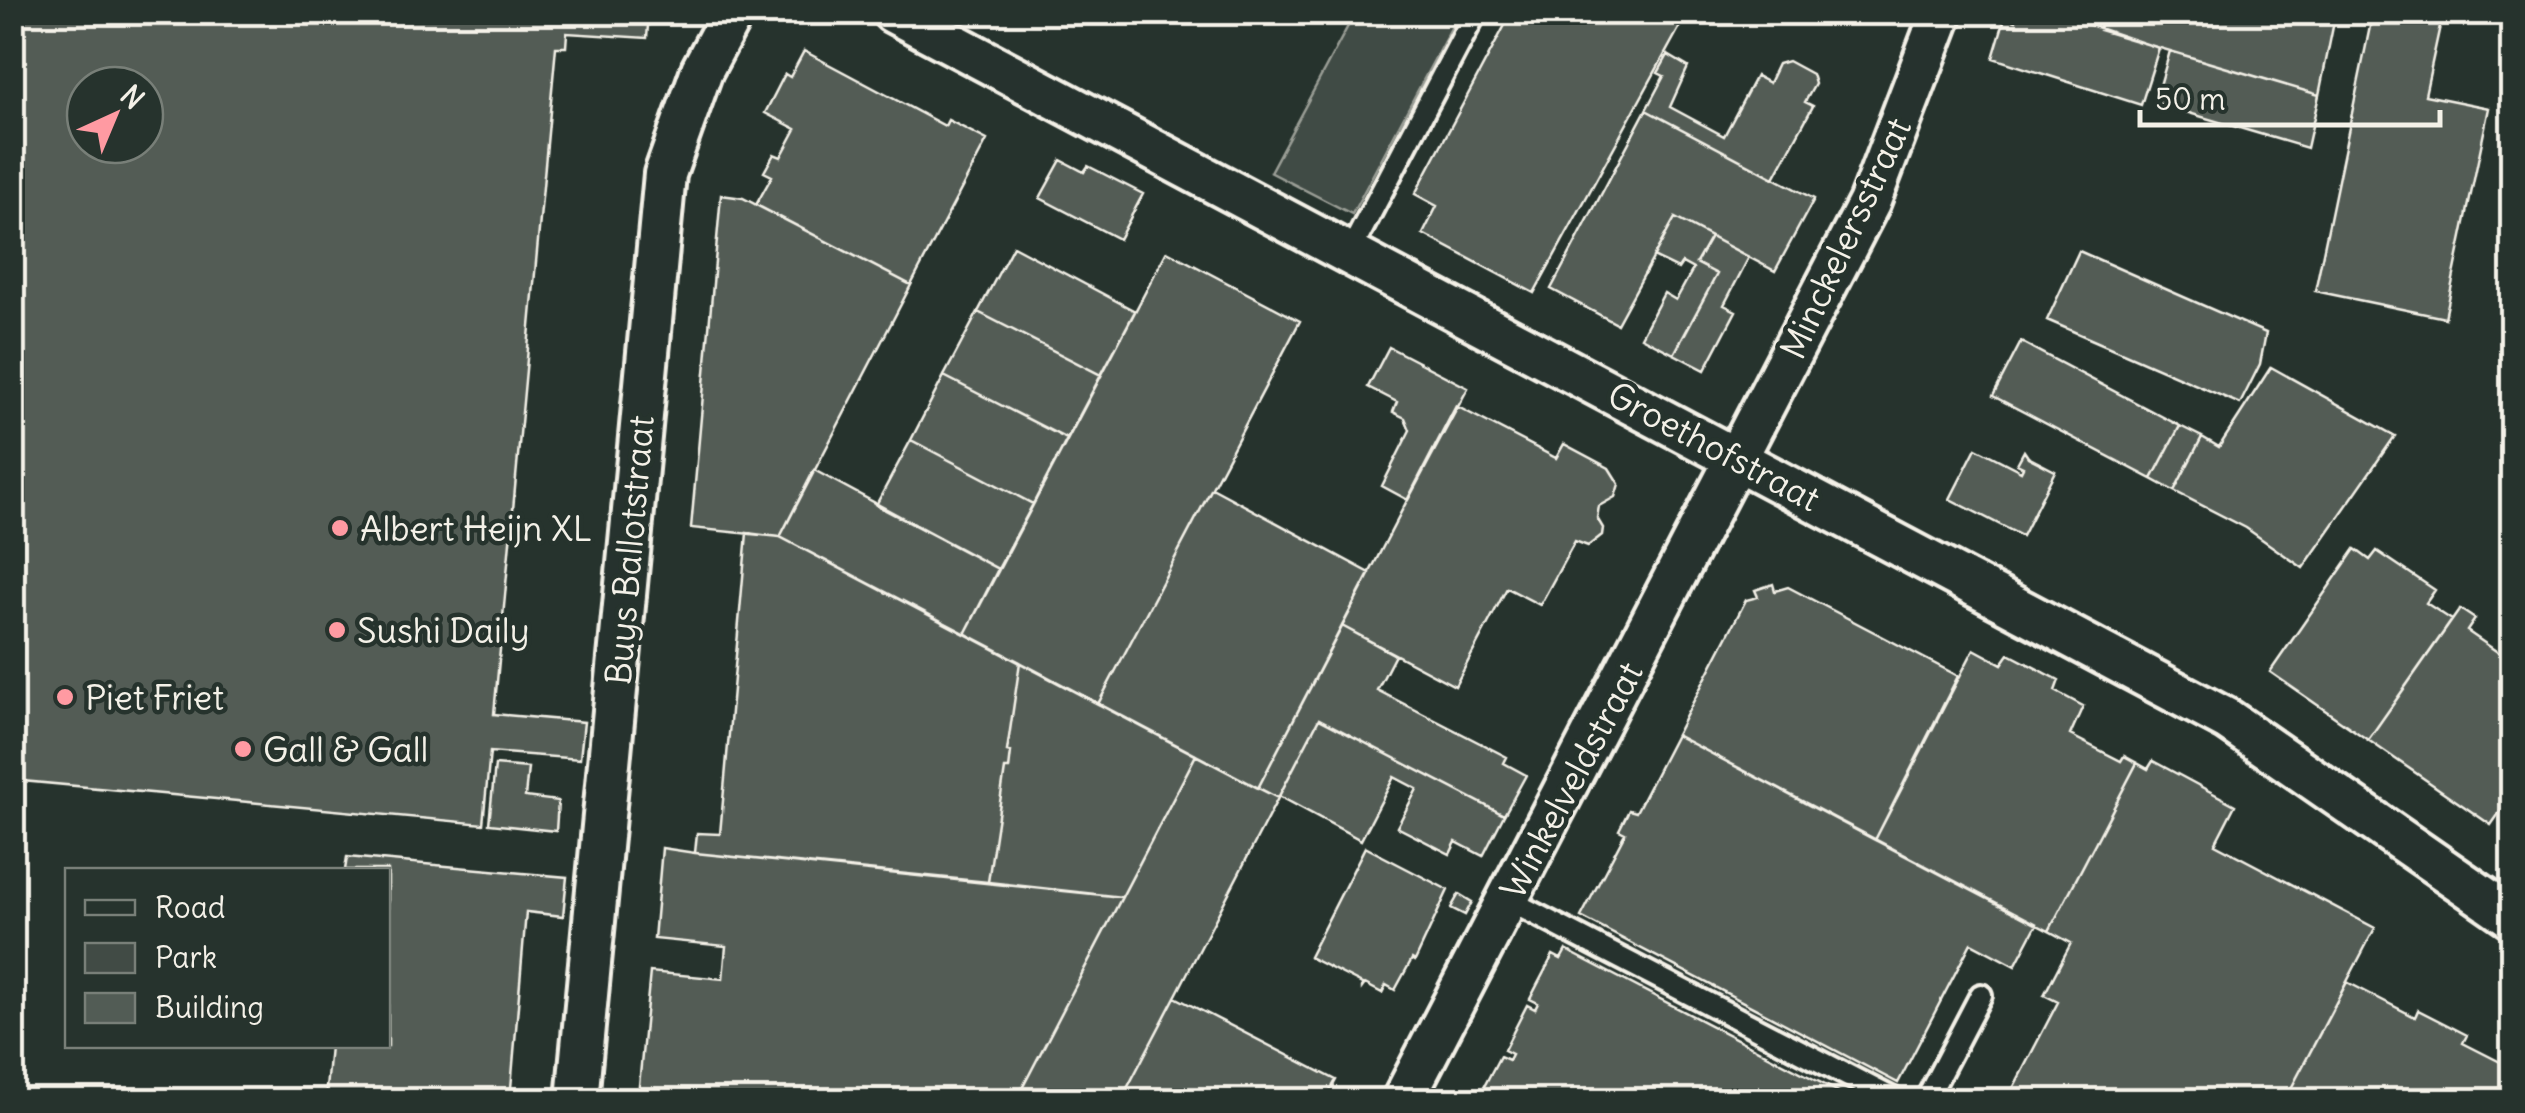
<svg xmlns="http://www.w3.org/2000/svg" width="2525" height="1113" viewBox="0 0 2525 1113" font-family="Delius,sans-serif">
  <rect width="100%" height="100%" fill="#26332d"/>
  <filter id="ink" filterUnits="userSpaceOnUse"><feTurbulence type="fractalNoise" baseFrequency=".01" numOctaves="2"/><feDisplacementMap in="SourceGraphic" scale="20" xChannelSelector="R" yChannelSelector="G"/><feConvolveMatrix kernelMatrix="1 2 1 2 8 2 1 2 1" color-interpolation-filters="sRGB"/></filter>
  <g filter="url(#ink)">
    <path fill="#414b45" stroke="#9a9e96" stroke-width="2.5" d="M1355 13H1459L1352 214 1270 172Z"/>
    <path fill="#525c55" stroke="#f4f1e8" stroke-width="2.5" fill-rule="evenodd" d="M12 12H649L647 38 567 33 566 47H556L494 714 584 722 580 759 490 752 483 824 12 780ZM85 85H145V145H85Z
      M1512 12H1599L1613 20 1617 12H1688L1534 293 1423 234 1437 206 1415 194Z
      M2019 12H2051L2159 48 2141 105 1993 58 2005 18 2015 21Z
      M2103 12H2336L2319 95 2099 30Z
      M2373 12H2443L2425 95 2489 108 2445 318 2315 291Z
      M804 51 945 126 948 120 987 140 911 285 756 205 772 176 764 172 774 154 781 157 796 129 765 113 785 74 790 77Z
      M2170 51 2319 95 2307 148 2155 103Z
      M1668 55 1688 67 1670 107 1724 136 1756 76 1769 83 1778 64 1788 61 1812 74 1815 84 1805 102 1813 106 1774 178 1646 110 1664 76 1658 73Z
      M1646 110 1814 199 1775 271 1675 218 1617 324 1551 289Z
      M1061 160 1084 172 1088 166 1143 194 1119 239 1040 198Z
      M721 195 743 198 911 285 780 537 691 528Z
      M1675 218 1711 237 1696 263 1717 274 1674 354 1641 337 1664 293 1676 300 1693 269 1682 263 1678 269 1653 257Z
      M1711 237 1749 257 1724 305 1736 311 1705 370 1674 354 1717 274 1696 263Z
      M1013 246 1135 311 1101 375 978 312Z
      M1167 251 1300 321 1098 704 965 634Z
      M2079 251 2266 333 2260 364 2240 404 2047 320Z
      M978 312 1101 375 1067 439 944 376Z
      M2021 342 2180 426 2152 479 1993 396Z
      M1389 347 1468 388 1408 500 1382 486 1410 430 1405 418 1393 412 1397 402 1368 387Z
      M2271 367 2395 436 2303 568 2246 528 2174 491 2202 437 2219 447Z
      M944 376 1067 439 1033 504 911 440Z
      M1456 406 1556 458 1564 444 1609 468 1619 484 1615 497 1599 506 1597 518 1603 528 1602 535 1588 546 1575 541 1540 605 1507 588 1455 686 1342 626Z
      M2180 426 2202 437 2174 491 2152 479Z
      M911 440 1033 504 998 569 876 505Z
      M1976 448 2021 471 2023 467 2017 464 2024 451 2028 457 2055 471 2022 536 1950 499Z
      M814 470 998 569 965 634 780 537Z
      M1212 488 1370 573 1258 788 1098 704Z
      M747 533 780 537 1020 662 1007 751 1011 752 1009 769H1005L988 882 695 853 697 833 720 834Z
      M2355 549 2370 560 2377 551 2435 590 2426 603 2452 620 2368 740 2270 672Z
      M1773 584 1775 591 1788 587 1958 676 1875 840 1676 735 1746 600 1758 597 1755 590Z
      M2460 609 2475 619 2467 631 2512 662V795L2491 825 2368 740Z
      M1342 626 1395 655 1377 690 1507 757 1504 763 1526 775 1504 815 1319 719 1278 798 1258 788Z
      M1974 649 2002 664 2009 654 2059 680 2055 691 2083 706 2070 735 2121 761 2124 756 2137 763 2049 931 1875 840Z
      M1020 662 1196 755 1122 897 988 882 1005 769H1009L1011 752 1007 751Z
      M1319 719 1504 815 1483 856 1456 842 1450 854 1397 827 1417 789 1394 777 1361 840 1279 796Z
      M1676 735 2037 924 2015 966 1971 943 1898 1083 1581 917 1625 833 1619 830 1629 810 1636 812Z
      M1196 755 1278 798 1175 997 1121 1100H1016Z
      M2153 761 2235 805 2215 844 2375 928 2285 1100H2007L2058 1002 2044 995 2071 943 2049 931 2137 763 2148 769Z
      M495 765 528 768 525 797 558 801 556 831 489 824Z
      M1365 847 1448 890 1415 961 1412 959 1395 990 1386 985 1382 993 1365 984 1362 988V984L1309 957Z
      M662 848 695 853 1122 897 1016 1100H691L638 1096 650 972 723 979 726 946 654 939Z
      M347 857 567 877 563 916 526 912 510 1100H325L330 1046H388V870H345Z
      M1459 894 1472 902 1465 915 1451 908Z
      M1566 950 1854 1100H1477L1500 1056 1509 1060 1512 1054 1504 1050 1527 1005 1535 1009 1538 1003 1530 999 1553 955 1561 959Z
      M2347 982 2415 1017 2418 1010 2467 1035 2463 1043 2512 1068V1100H2285Z
      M1175 997 1336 1080 1325 1100H1121Z
      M638 1096 691 1100H638Z"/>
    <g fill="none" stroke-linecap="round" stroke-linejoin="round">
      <g stroke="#f4f1e8" stroke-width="28">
        <path id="service" d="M1350 252 1476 12
          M1508 900 1895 1100
          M1926 1100 1981 995"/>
      </g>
      <g stroke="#f4f1e8" stroke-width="48">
        <path id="minor" d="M893 12 2228 720 2512 917
          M577 1100 665 174 702 70 733 12
          M1403 1100 1869 203 1942 12"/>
      </g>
      <use href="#service" stroke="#26332d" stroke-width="20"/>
      <use href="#minor" stroke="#26332d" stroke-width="40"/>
    </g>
  </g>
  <g fill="#ff9aa2" stroke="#26332d" stroke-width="4">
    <circle cx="340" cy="528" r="10"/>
    <circle cx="337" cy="630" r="10"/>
    <circle cx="65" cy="697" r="10"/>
    <circle cx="243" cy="749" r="10"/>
  </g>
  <g text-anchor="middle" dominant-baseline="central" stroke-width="9" stroke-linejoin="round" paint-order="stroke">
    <g font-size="35" fill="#f4f1e8" stroke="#26332d">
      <text transform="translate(1845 238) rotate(-65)">Minckelersstraat</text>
      <text transform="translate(1714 446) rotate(28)">Groethofstraat</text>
      <text transform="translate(629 550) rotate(-85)">Buys Ballotstraat</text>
      <text transform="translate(1571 780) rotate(-62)">Winkelveldstraat</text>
    </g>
    <g font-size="35" fill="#f4f1e8" stroke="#26332d" text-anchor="start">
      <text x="360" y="528">Albert Heijn XL</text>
      <text x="357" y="630">Sushi Daily</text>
      <text x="85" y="697">Piet Friet</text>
      <text x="263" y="749">Gall &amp; Gall</text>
    </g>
  </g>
  <rect width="2525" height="1113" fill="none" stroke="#26332d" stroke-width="50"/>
  <rect x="25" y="25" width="2475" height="1063" fill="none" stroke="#f4f1e8" stroke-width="4" filter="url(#ink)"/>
  <rect x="65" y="868" width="325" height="180" fill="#26332d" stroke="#787f78" stroke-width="2.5"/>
  <rect x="85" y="900" width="50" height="15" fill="#26332d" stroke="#787f78" stroke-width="2.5"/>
  <text x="155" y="918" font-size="30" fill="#f4f1e8">Road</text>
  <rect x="85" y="943" width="50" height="30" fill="#414b45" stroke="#787f78" stroke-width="2.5"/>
  <text x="155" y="968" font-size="30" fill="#f4f1e8">Park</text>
  <rect x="85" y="993" width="50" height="30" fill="#525c55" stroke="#787f78" stroke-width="2.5"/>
  <text x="155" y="1018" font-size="30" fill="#f4f1e8">Building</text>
  <g transform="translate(115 115) rotate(44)"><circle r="48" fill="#26332d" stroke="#787f78" stroke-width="2.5"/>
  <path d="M0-8L18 38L0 25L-18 38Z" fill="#ff9aa2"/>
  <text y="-15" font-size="28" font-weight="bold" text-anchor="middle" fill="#f4f1e8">N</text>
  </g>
  <path d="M2140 110v15h300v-15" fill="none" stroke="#f4f1e8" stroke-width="5"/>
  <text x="2155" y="110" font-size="30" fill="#f4f1e8" stroke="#26332d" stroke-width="8" paint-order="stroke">50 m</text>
</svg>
